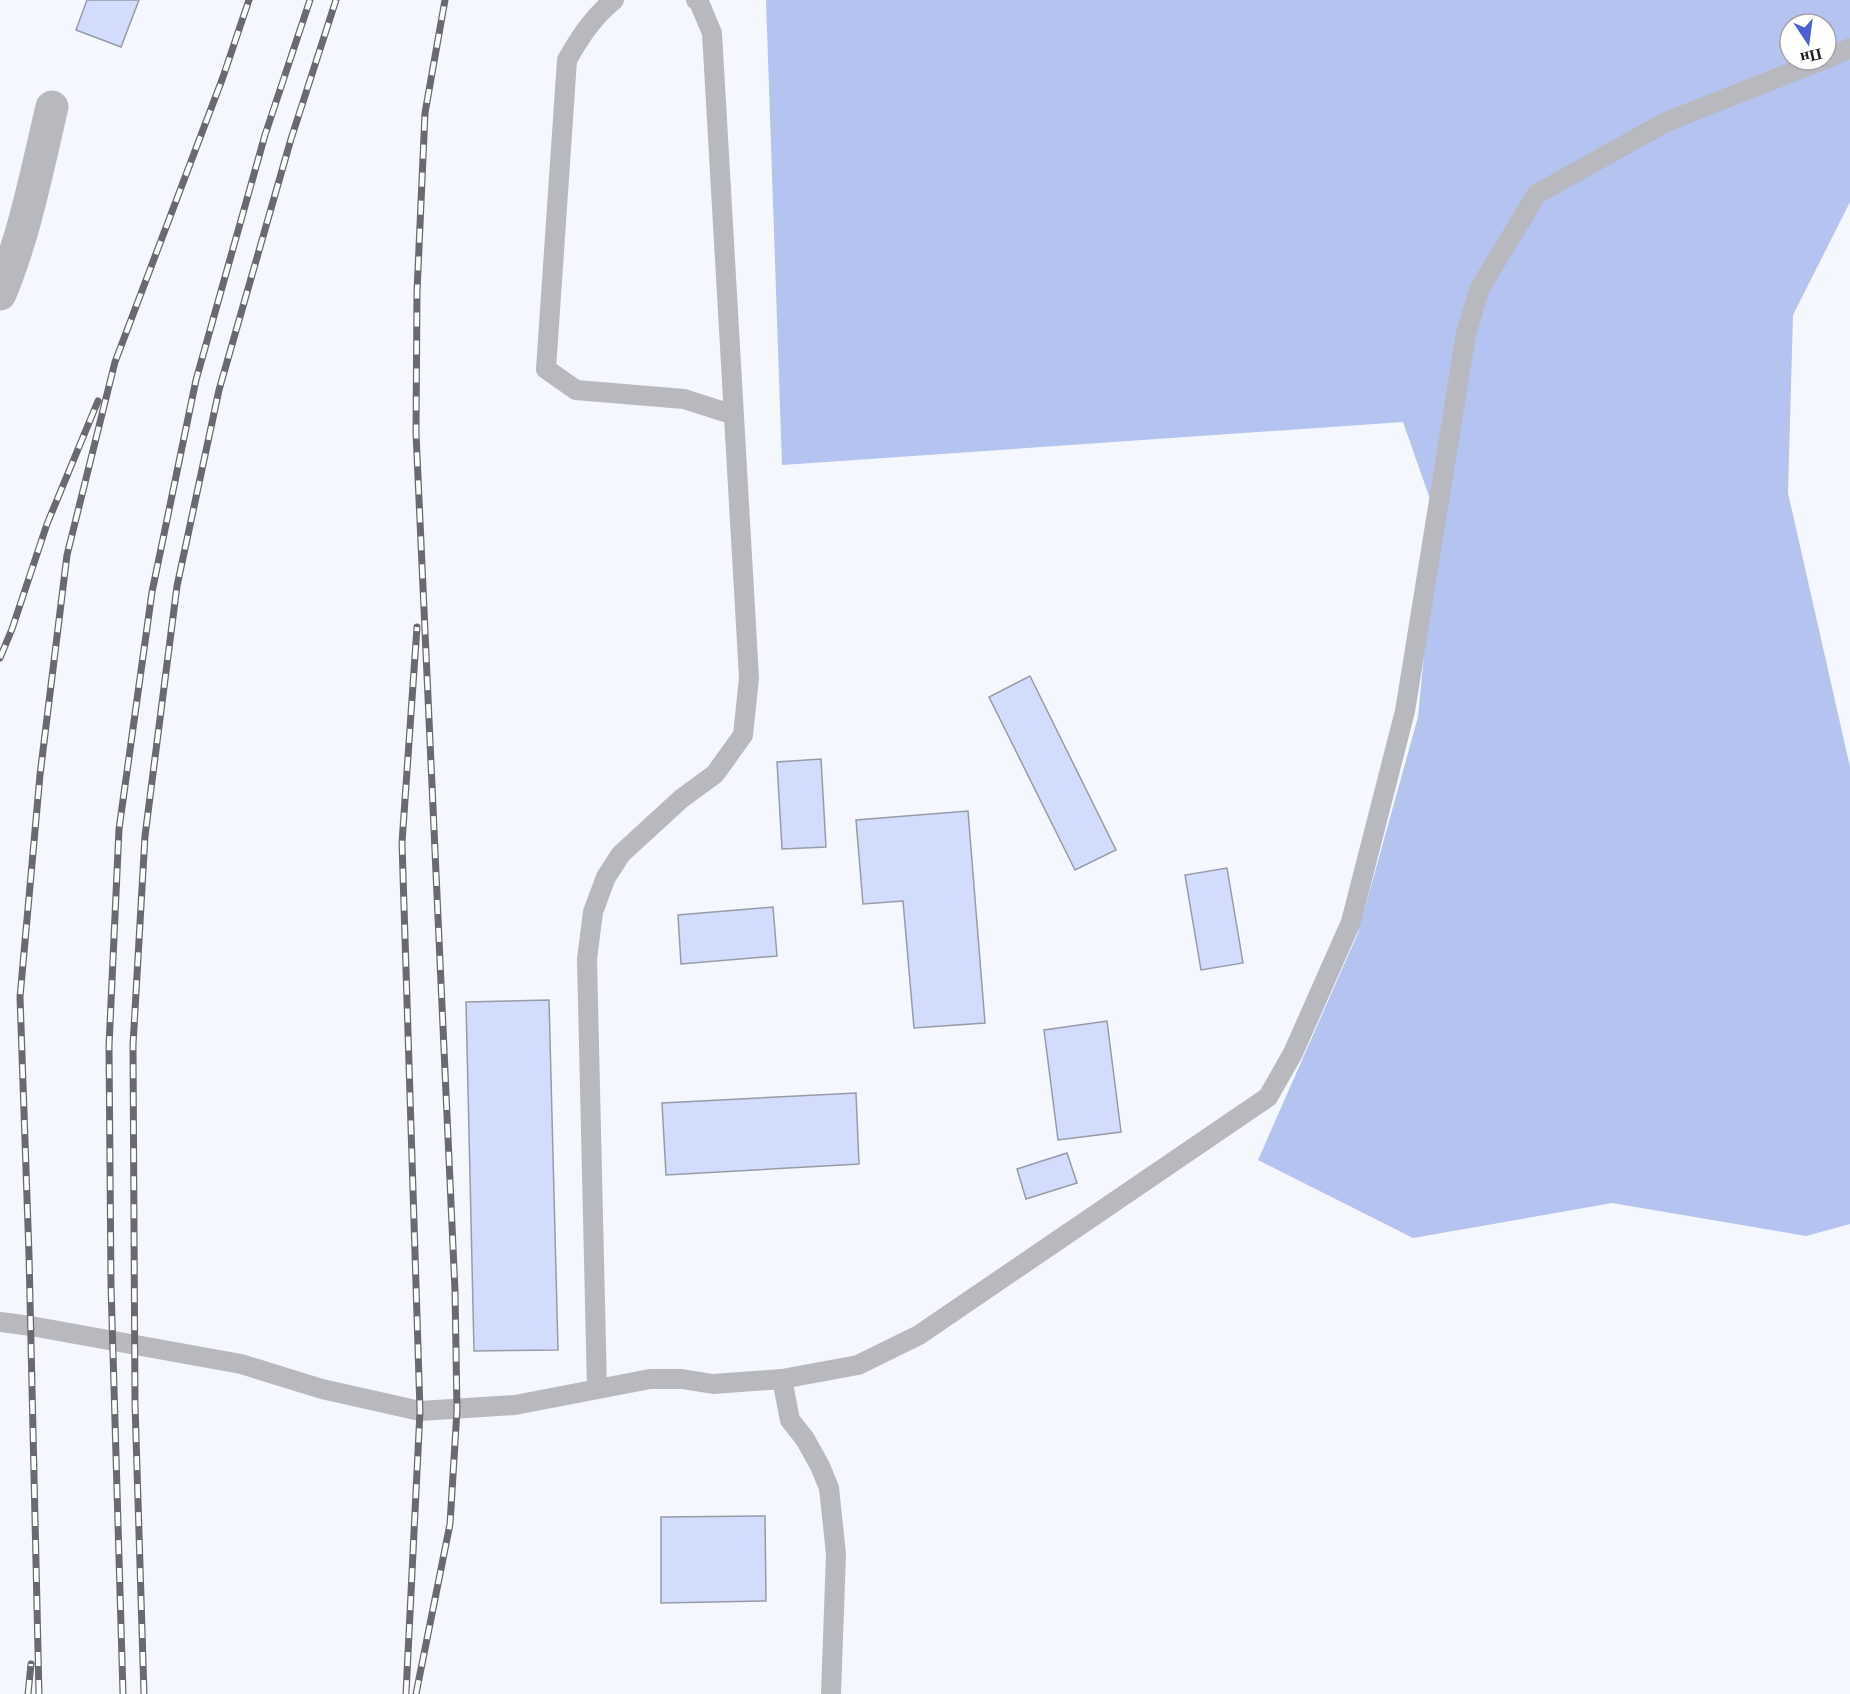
<svg xmlns="http://www.w3.org/2000/svg" width="1850" height="1694" viewBox="0 0 1850 1694" font-family="'Times New Roman',serif">
  <rect width="100%" height="100%" fill="#f4f7fe"/>
  <path fill="#b4c3ef" fill-rule="evenodd" d="M766 0H1850V202L1793 315 1788 493 1850 767V1224L1806 1236 1612 1203 1413 1238 1258 1160 1358 933 1418 717 1437 519 1403 422 782 465ZM1790 24H1826V60H1790Z"/>
  <path fill="#d2ddfd" stroke="#989ba7" stroke-width="1.5" d="M87 0H139L121 47 76 30Z
    M1030 676 1116 850 1075 870 989 697Z
    M821 759 826 847 782 849 777 762Z
    M968 811 985 1023 914 1028 903 901 863 904 856 820Z
    M1227 868 1243 963 1201 970 1185 875Z
    M773 907 777 956 681 964 678 915Z
    M549 1000 558 1350 474 1351 466 1002Z
    M1107 1021 1121 1132 1058 1140 1044 1030Z
    M856 1093 859 1164 666 1175 662 1103Z
    M1067 1153 1077 1183 1026 1199 1017 1169Z
    M765 1516 766 1601 661 1603V1517Z"/>
  <g fill="none" stroke-linecap="round" stroke-linejoin="round">
    <path stroke="#b7b9bf" stroke-width="20" d="M614 0C593 17 580 37 567 60L546 369 576 390 684 399 734 415
      M1826 59 1850 48
      M0 1322 31 1326 241 1364 322 1389 420 1411 515 1405 650 1379H682L713 1384 782 1379 790 1420 805 1439 820 1466 829 1488 836 1554 831 1694
      M782 1379 858 1365 919 1335 1268 1097 1293 1053 1351 922 1405 711 1466 334 1480 288 1537 194 1666 122 1823 60
      M597 1389 587 959 593 912 606 877 621 854 681 799 715 774 743 735 749 678 712 33 699 2 696 0"/>
    <path stroke="#b7b9bf" stroke-width="33" d="M0 294C25 234 37 170 52 107"/>
    <g stroke="#686a70" stroke-width="7">
      <path id="rail" d="M0 658 12 629 47 524 98 401
        M28 1694 31 1664
        M39 1694 29 1255 20 997 40 775 67 555 115 362 223 77 249 0
        M123 1694 111 1285 109 1046 119 829 152 592 196 380 265 135 310 0
        M144 1694 135 1404 133 1045 145 836 177 586 219 390 291 139 336 0
        M406 1694 420 1411 402 843 417 627
        M416 1694 450 1524 457 1410 455 1291 416 433 417 292 425 113 445 0"/>
    </g>
    <use href="#rail" stroke="#fff" stroke-width="4.5" stroke-dasharray="14" stroke-linecap="butt"/>
  </g>
  <g transform="translate(1808 42) rotate(167)"><circle r="28" fill="#ffffff" stroke="#a4a5a6" stroke-width="1.5"/>
  <path d="M0-4.5L10 22L0 15L-10 22Z" fill="#4a61d5"/>
  <text y="-9" font-size="16" font-weight="bold" text-anchor="middle" fill="#1b1d21">Пн</text>
  </g>
</svg>
